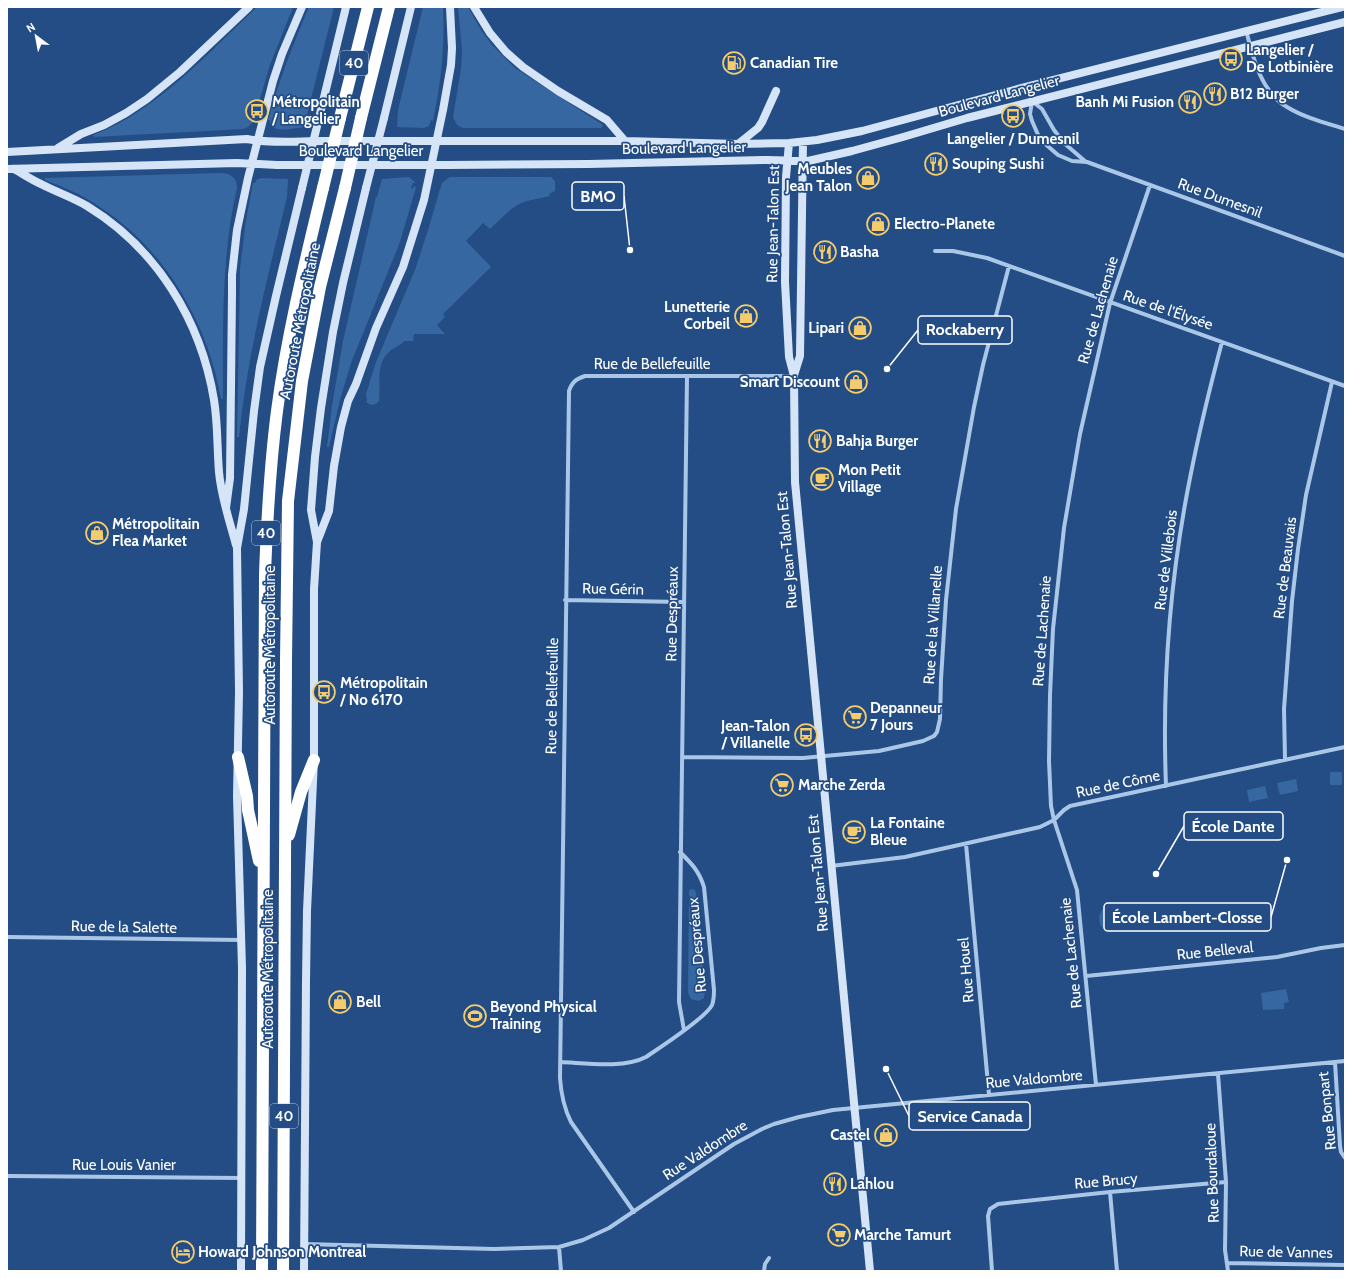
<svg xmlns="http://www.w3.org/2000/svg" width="1352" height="1278" viewBox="0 0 1352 1278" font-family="Cabin,sans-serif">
  <rect width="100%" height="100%" fill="#234d84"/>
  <path fill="#3767a1" d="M257 7H293L270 65 253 122 248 127 243 129 94 137 93 135C157 111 208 53 257 7Z
    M309 7H334L304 127C294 128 279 133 271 126L270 120H268C279 81 293 44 309 7Z
    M423 7H443C445 46 441 83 433 121L431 120 429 126 424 128 397 127 398 110Z
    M458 7H468L481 30 492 45 515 68 603 125 601 128H463L457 125 453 117 461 69 462 50Z
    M220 173C230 173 237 177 237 188 221 257 223 328 223 399H221C208 323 165 249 100 207 83 195 64 187 45 180V178Z
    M409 177 415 182V183H413L411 188 413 189 414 186 416 187 400 242 351 363 340 400 329 447H327L332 406 343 341 376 197H377L382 179Z
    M450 177H551L555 181V191L549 194 550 196 527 201 519 204 510 210 490 229 483 223 466 241 491 267 443 314 445 317 437 325 445 334H414L413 341H404C401 346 393 347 389 352 375 365 381 384 379 401L376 404 371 405 366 402 367 401 366 394 376 362 415 270 429 227 440 189H441C439 185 445 180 450 177Z
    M261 178 288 179 287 197C268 276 247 355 239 437H237L240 269 246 220 253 183H255L256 180Z
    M1330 772H1342V785H1330Z
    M1296 779 1298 791 1280 795 1277 783Z
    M1265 786 1268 798 1249 802 1247 790Z
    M691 889 695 890 696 893 705 991 704 998 699 1001 691 999 688 993 689 893V891Z
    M1104 907 1118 908V916L1120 919 1119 930 1105 932C1098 923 1097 916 1104 907Z
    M1286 989 1289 1002 1284 1003V1009L1263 1010 1261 993Z"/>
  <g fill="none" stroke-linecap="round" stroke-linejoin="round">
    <path stroke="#abc7e8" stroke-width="4" d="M1246 30C1253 58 1261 92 1287 107 1305 118 1326 123 1345 129
      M1028 87 1032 101 1030 114 1032 121 1039 137 1043 142 1058 155 1072 161 1087 162 1345 256
      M1033 102 1042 109 1054 130 1064 143 1086 162
      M935 251H953L987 258 1345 386
      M565 600 684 602
      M682 757 803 758 879 751 923 741 934 736 937 732 940 719 941 679 946 600 956 509 974 407 983 365 1009 266
      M1285 759 1284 709 1292 601 1298 549 1306 495 1332 382
      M1166 786C1162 683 1170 578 1190 478 1199 432 1210 387 1222 342
      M966 844 989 1095
      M831 866 905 857 1040 827 1054 820 1064 810 1070 806 1345 747
      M7 937 242 940
      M1086 976 1277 957 1321 948 1345 945
      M684 1030 679 1002 687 376
      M560 1062C585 1063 623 1069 646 1057 659 1048 706 1018 712 1005 714 1000 714 995 714 990L704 887C699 871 692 864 680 852
      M1335 1062 1340 1146 1341 1152 1345 1158
      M1218 1074 1226 1182 1225 1250 1228 1271
      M1096 1085 1077 890 1054 820 1051 806 1049 761 1050 695 1053 629 1064 528 1080 434 1110 303 1150 185
      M7 1176 242 1178
      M1110 1192 1117 1271
      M634 1212 571 1122C564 1108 561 1094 560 1078L569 391C572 382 576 379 585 376H794
      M304 1244 494 1249 559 1247 583 1240 609 1228 734 1144 762 1129 774 1124 799 1117 833 1110 1345 1061
      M559 1247 561 1271
      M1227 1263 1345 1265
      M764 1271 765 1264 769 1258
      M992 1271 988 1216 990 1209 998 1204 1110 1192 1226 1182"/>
    <path stroke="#d6e4f7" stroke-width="8" d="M474 7 490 33 506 52 515 60 523 67 558 91 607 120 625 141
      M319 118 346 7
      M384 118 411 7
      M789 143 786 177 785 282 789 357 794 376 795 482 870 1271
      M738 144 758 128 762 122 776 91
      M58 148 81 134 104 125 126 113 147 99 180 72 249 7
      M7 152 247 139C272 144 298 141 323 141H625L738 144 789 143 817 140 862 131 1014 90 1342 7
      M7 169 237 163 277 165H447L589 164 766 160 808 161 852 151 903 137 967 118 1345 22
      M14 169C23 174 32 180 41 184 56 192 72 197 87 206 156 248 201 320 214 400 218 424 217 448 219 472 221 497 230 522 236 545
      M794 375 800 356 803 142
      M226 508 230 478 232 293V275L237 230 248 178 273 81 282 54 302 7
      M317 542 311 510 315 457 321 408 333 332 343 283 366 188
      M241 1271 242 968 237 796 239 692 237 548 244 509 254 411 260 367 276 296 302 188
      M304 1271 306 981 307 911 314 760V589L317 542 329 511 334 466 341 427 348 401 356 384 376 328 403 267 424 200 443 110 451 65 452 48 450 7"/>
    <path stroke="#fff" stroke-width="12" d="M340 118 368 7
      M361 118 389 7
      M238 757 247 796 248 810 259 861
      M289 835 301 792 314 760
      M262 1271 265 574C267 520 270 465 277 411 287 335 305 262 323 188
      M283 1271 286 661 288 501 302 381 320 287 345 188"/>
    <path stroke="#d6e4f7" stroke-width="8" d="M302 188 319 118
      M366 188 384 118"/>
    <path stroke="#fff" stroke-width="12" d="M323 188 340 118
      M345 188 361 118"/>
  </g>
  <defs>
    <g id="bus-ring" transform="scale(1.15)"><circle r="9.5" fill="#234d84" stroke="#f4cc6e" stroke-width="1.5"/><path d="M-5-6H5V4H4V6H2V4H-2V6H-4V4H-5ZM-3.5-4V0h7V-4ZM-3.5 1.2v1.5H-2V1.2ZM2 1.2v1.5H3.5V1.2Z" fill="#f4cc6e"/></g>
    <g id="fuel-ring" transform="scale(1.15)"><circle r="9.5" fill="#234d84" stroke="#f4cc6e" stroke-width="1.5"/><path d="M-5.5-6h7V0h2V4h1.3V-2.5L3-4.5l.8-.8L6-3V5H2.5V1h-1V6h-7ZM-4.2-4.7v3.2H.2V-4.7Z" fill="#f4cc6e"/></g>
    <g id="restaurant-ring" transform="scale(1.15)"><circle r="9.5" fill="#234d84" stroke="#f4cc6e" stroke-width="1.5"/><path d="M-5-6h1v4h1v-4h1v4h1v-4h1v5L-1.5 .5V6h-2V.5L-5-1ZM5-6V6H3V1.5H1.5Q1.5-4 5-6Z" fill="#f4cc6e"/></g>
    <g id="shop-ring" transform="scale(1.15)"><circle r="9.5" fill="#234d84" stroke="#f4cc6e" stroke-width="1.5"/><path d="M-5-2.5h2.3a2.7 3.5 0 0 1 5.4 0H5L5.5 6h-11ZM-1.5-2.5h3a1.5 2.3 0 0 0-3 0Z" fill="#f4cc6e"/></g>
    <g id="cafe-ring" transform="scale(1.15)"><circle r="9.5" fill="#234d84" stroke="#f4cc6e" stroke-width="1.5"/><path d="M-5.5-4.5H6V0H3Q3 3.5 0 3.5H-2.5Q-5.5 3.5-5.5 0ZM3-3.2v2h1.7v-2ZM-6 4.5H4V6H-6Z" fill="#f4cc6e"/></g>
    <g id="supermarket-ring" transform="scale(1.15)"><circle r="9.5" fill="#234d84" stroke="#f4cc6e" stroke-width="1.5"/><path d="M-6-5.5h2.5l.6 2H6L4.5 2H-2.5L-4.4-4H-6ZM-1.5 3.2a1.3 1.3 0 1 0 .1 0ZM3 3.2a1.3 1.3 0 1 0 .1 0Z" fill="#f4cc6e"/></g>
    <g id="stadium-ring" transform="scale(1.15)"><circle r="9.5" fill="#234d84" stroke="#f4cc6e" stroke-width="1.5"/><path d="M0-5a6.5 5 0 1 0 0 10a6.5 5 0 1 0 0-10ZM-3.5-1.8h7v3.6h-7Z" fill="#f4cc6e"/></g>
    <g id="hotel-ring" transform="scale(1.15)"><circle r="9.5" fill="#234d84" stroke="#f4cc6e" stroke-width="1.5"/><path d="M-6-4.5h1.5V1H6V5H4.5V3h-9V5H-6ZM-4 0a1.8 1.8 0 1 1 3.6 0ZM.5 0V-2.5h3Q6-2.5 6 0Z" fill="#f4cc6e"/></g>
  </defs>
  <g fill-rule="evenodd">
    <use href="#bus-ring" x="1231" y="59"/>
    <use href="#fuel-ring" x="734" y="63"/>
    <use href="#restaurant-ring" x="1215" y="94"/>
    <use href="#restaurant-ring" x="1190" y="102"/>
    <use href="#bus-ring" x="257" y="111"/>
    <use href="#bus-ring" x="1013" y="116"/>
    <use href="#restaurant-ring" x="936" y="164"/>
    <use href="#shop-ring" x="868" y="178"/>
    <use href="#shop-ring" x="878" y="224"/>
    <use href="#restaurant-ring" x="825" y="252"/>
    <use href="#shop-ring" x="746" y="316"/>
    <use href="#shop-ring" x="860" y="328"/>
    <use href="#shop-ring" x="856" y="382"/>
    <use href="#restaurant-ring" x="820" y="441"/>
    <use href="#cafe-ring" x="822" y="479"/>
    <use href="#shop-ring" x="97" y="533"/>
    <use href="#bus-ring" x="324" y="692"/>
    <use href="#supermarket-ring" x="855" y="717"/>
    <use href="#bus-ring" x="806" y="735"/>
    <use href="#supermarket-ring" x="782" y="785"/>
    <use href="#cafe-ring" x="854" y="832"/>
    <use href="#shop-ring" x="340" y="1002"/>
    <use href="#stadium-ring" x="475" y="1016"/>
    <use href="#shop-ring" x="886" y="1135"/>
    <use href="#restaurant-ring" x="835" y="1184"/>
    <use href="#supermarket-ring" x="839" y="1235"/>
    <use href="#hotel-ring" x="183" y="1252"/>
  </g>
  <g text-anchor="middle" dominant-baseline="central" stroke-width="3.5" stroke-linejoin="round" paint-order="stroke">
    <g fill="#234d84" stroke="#bdcada" stroke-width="1">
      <rect x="340" y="51" width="28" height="24" rx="3"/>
      <rect x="252" y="521" width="28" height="24" rx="3"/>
      <rect x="270" y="1104" width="28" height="24" rx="3"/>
    </g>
    <g font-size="14" font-weight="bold" fill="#fff">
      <text x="354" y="63">40</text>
      <text x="266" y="533">40</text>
      <text x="284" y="1116">40</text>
    </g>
    <g font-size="15" font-weight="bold" fill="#fff" stroke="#234d84" text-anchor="start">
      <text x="1246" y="50">Langelier /<tspan x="1246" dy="17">De Lotbinière</tspan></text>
      <text x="750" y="63">Canadian Tire</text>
      <text x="1230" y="94">B12 Burger</text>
      <text x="272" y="102">Métropolitain<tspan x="272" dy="17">/ Langelier</tspan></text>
      <text x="1174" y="102" text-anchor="end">Banh Mi Fusion</text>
      <text x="1013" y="139" text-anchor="middle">Langelier / Dumesnil</text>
      <text x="952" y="164">Souping Sushi</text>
      <text x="852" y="169" text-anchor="end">Meubles<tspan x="852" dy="17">Jean Talon</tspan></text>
      <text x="894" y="224">Electro-Planete</text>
      <text x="840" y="252">Basha</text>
      <text x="730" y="307" text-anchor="end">Lunetterie<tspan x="730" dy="17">Corbeil</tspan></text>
      <text x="844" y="328" text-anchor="end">Lipari</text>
      <text x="840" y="382" text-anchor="end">Smart Discount</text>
      <text x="836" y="441">Bahja Burger</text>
      <text x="838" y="470">Mon Petit<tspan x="838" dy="17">Village</tspan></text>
      <text x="112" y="524">Métropolitain<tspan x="112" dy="17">Flea Market</tspan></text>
      <text x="340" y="683">Métropolitain<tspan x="340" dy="17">/ No 6170</tspan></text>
      <text x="870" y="708">Depanneur<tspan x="870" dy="17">7 Jours</tspan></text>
      <text x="790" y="726" text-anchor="end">Jean-Talon<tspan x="790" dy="17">/ Villanelle</tspan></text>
      <text x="798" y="785">Marche Zerda</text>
      <text x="870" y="823">La Fontaine<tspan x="870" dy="17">Bleue</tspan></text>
      <text x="356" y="1002">Bell</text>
      <text x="490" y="1007">Beyond Physical<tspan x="490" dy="17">Training</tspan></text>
      <text x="870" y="1135" text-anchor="end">Castel</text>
      <text x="850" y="1184">Lahlou</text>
      <text x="854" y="1235">Marche Tamurt</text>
      <text x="198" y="1252">Howard Johnson Montreal</text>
    </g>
    <g font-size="15" fill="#fff" stroke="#234d84">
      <text transform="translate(999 96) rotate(-15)">Boulevard Langelier</text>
      <text transform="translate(684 148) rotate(-1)">Boulevard Langelier</text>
      <text x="361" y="151">Boulevard Langelier</text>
      <text transform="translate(1220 198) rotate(20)">Rue Dumesnil</text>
      <text transform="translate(773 224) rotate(-89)">Rue Jean-Talon Est</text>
      <text transform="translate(1098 310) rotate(-74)">Rue de Lachenaie</text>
      <text transform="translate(1168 310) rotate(19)">Rue de l'Élysée</text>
      <text transform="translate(300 321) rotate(-79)">Autoroute Métropolitaine</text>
      <text x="652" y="364">Rue de Bellefeuille</text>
      <text transform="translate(787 550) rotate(-95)">Rue Jean-Talon Est</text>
      <text transform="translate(1166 560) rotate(-83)">Rue de Villebois</text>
      <text transform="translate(1285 568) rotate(-83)">Rue de Beauvais</text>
      <text transform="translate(613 589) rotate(1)">Rue Gérin</text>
      <text transform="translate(672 614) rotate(-89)">Rue Despréaux</text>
      <text transform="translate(933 625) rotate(-86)">Rue de la Villanelle</text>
      <text transform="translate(1042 631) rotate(-86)">Rue de Lachenaie</text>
      <text transform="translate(270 645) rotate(-90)">Autoroute Métropolitaine</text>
      <text transform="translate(552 696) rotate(-89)">Rue de Bellefeuille</text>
      <text transform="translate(1118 784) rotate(-12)">Rue de Côme</text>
      <text transform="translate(818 873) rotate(-95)">Rue Jean-Talon Est</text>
      <text transform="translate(124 927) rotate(1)">Rue de la Salette</text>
      <text transform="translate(697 945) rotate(-95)">Rue Despréaux</text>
      <text transform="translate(1215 951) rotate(-6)">Rue Belleval</text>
      <text transform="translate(1071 953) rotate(-96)">Rue de Lachenaie</text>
      <text transform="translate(268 969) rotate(-90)">Autoroute Métropolitaine</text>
      <text transform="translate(966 970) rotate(-95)">Rue Houel</text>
      <text transform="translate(1034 1079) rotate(-5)">Rue Valdombre</text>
      <text transform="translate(1327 1111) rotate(-96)">Rue Bonpart</text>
      <text transform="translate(705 1150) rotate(-33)">Rue Valdombre</text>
      <text x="124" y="1165">Rue Louis Vanier</text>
      <text transform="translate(1212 1173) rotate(-92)">Rue Bourdaloue</text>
      <text transform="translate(1106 1181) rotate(-5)">Rue Brucy</text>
      <text transform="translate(1286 1252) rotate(1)">Rue de Vannes</text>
    </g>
  </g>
  <path fill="none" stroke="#fff" stroke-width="1.5" d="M630 250L624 196M887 369L918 330M1156 874L1184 826M1287 860L1271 917M886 1069L909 1116"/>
  <g fill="#fff" stroke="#234d84" stroke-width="1.5">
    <circle cx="630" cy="250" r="4"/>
    <circle cx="887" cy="369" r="4"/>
    <circle cx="1156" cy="874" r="4"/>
    <circle cx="1287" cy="860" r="4"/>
    <circle cx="886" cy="1069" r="4"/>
  </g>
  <g fill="#234d84" stroke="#fff" stroke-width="1.5">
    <rect x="572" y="182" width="52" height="28" rx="4"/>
    <rect x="918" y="316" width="94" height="28" rx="4"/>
    <rect x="1184" y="812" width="99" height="28" rx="4"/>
    <rect x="1104" y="903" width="167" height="28" rx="4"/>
    <rect x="909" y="1102" width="121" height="28" rx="4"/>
  </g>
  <g font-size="16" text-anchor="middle" font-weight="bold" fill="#fff">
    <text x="598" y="202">BMO</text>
    <text x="965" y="335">Rockaberry</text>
    <text x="1233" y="832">École Dante</text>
    <text x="1187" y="923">École Lambert-Closse</text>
    <text x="970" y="1122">Service Canada</text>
  </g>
  <rect width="1352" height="1278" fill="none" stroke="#ffffff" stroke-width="16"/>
  <g transform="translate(36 36) rotate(328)" stroke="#234d84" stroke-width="3" paint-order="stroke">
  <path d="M0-3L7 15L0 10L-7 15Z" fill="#ffffff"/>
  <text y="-6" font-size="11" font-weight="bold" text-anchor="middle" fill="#ffffff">N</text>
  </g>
</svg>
